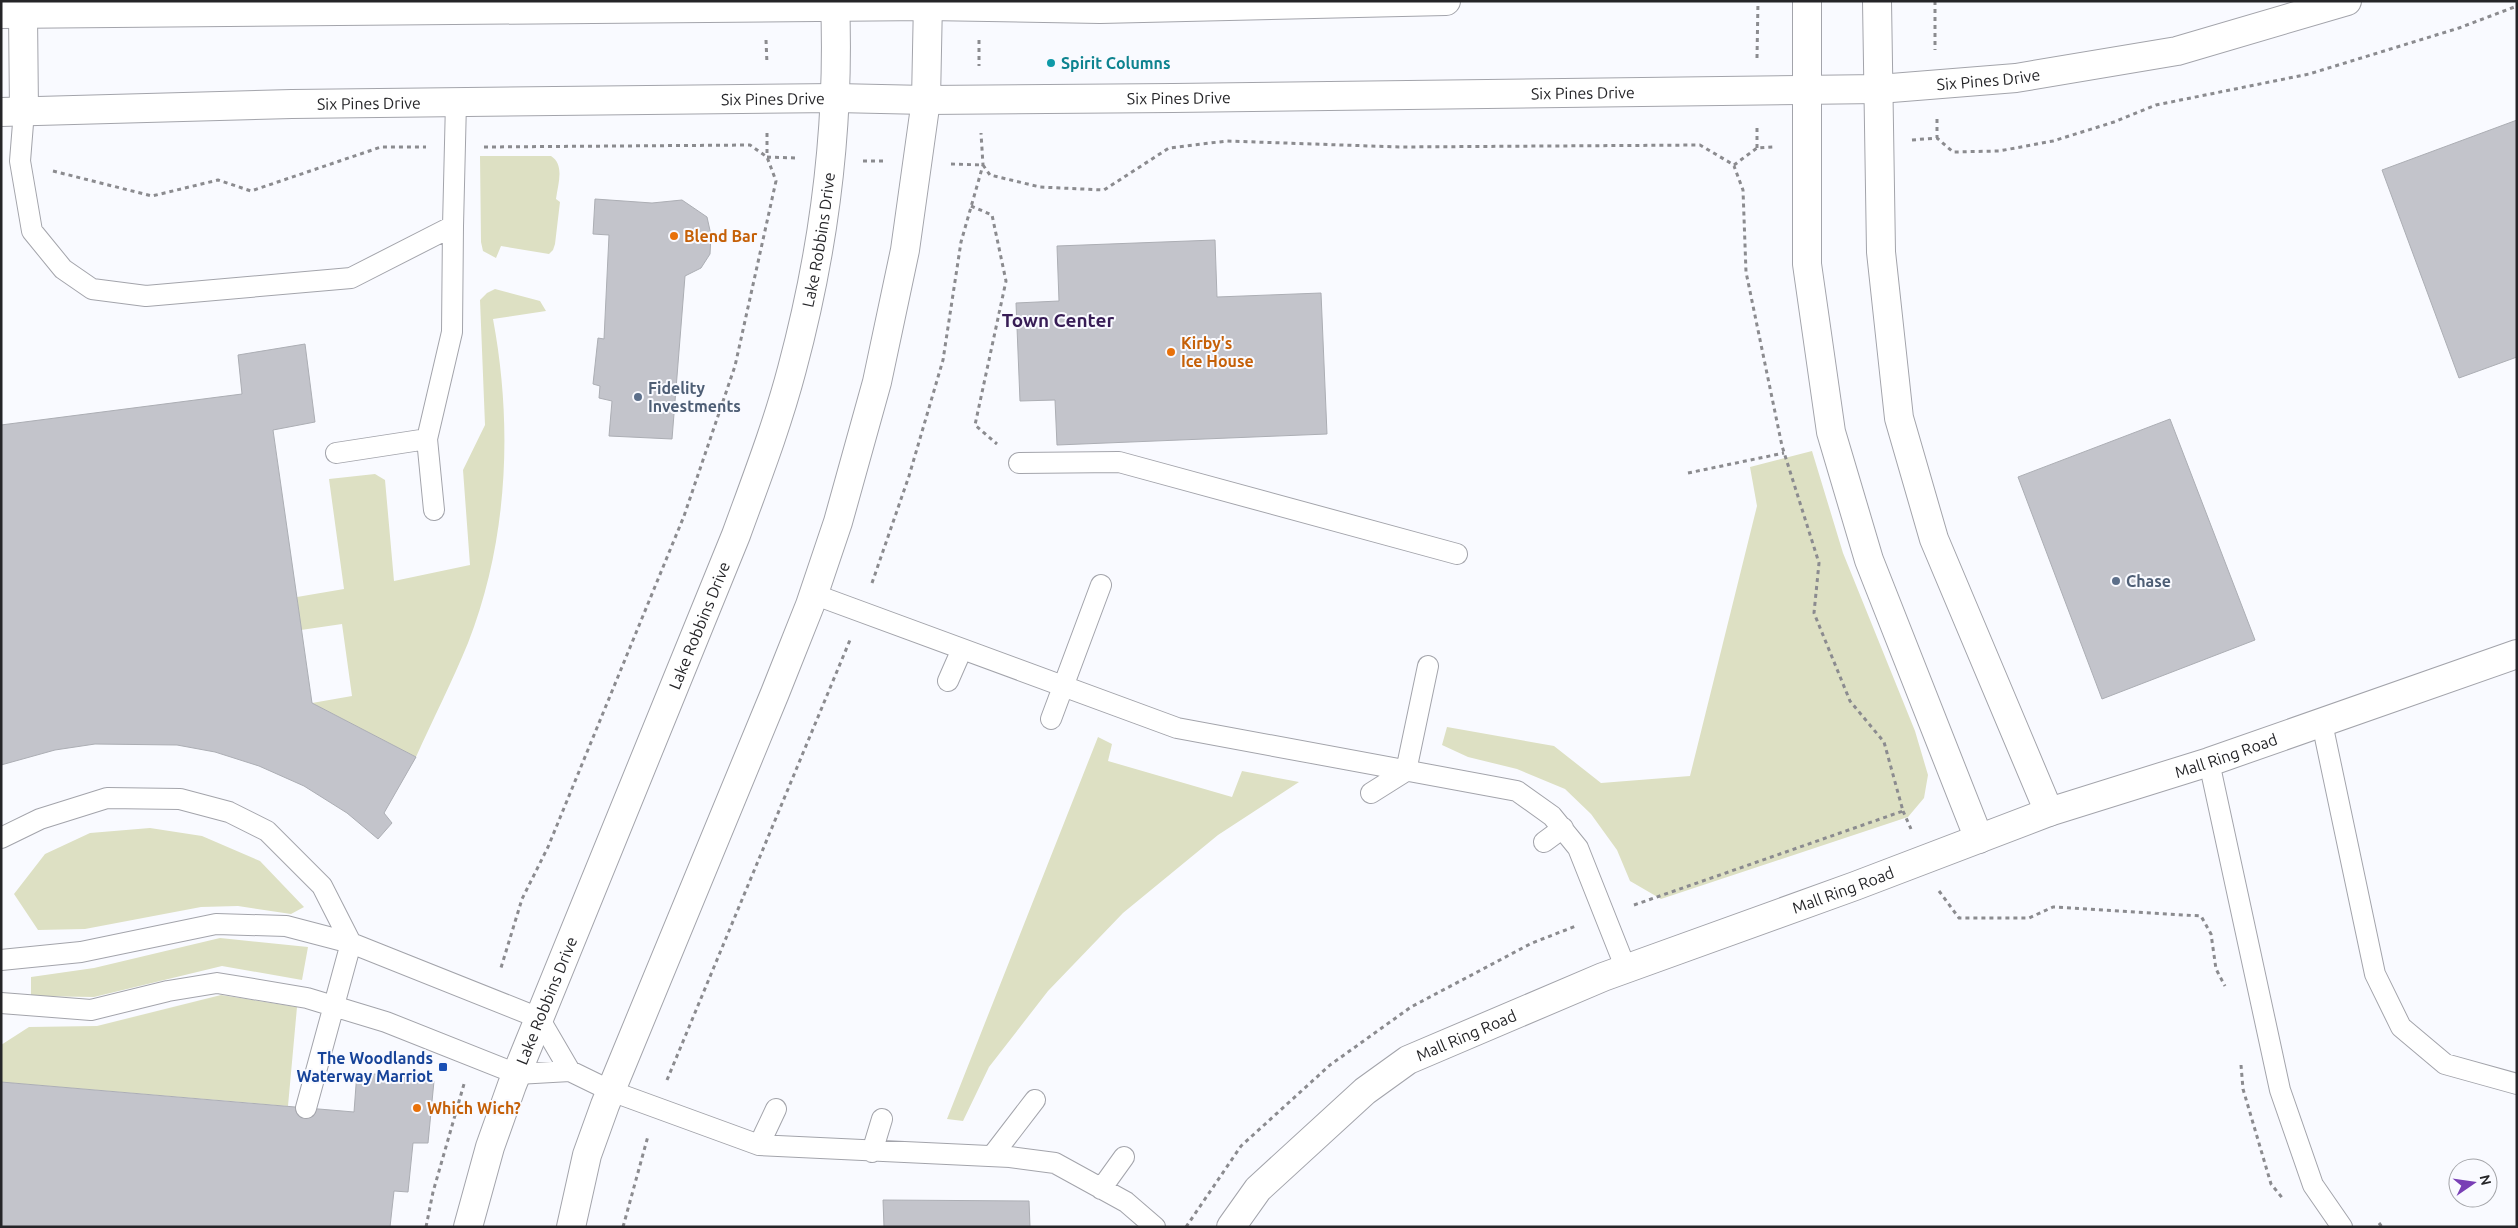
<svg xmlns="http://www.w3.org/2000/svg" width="2518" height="1228" viewBox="0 0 2518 1228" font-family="Ubuntu,sans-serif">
  <rect width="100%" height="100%" fill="#f9faff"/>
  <path fill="#dde0c3" d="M480 156H551C565 165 558 184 556 199L560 202 555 244 553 250 549 254 501 246 496 258 483 251 481 242Z
    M495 289 540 301 546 311 493 319C513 426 508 541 468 643 452 682 433 719 416 757L312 703 352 696 342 624 301 630 297 597 344 589 329 479 375 474 385 480 394 581 470 565 463 470 485 425 480 300 487 293Z
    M1812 451 1843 553 1915 731 1928 775 1924 798 1908 817 1661 899 1630 881 1617 850 1591 814 1565 789 1517 769 1468 757 1442 745 1447 727 1554 746 1601 783 1690 776 1757 506 1750 467Z
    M1098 737 1112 744 1108 761 1232 797 1242 771 1299 782 1218 835 1123 913 1048 991 989 1067 963 1121 947 1119Z
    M150 828 202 836 260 861 304 907 291 914 238 906 201 907 85 929 38 930 14 894 45 854 90 833Z
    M220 938 308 947 302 980 222 966 94 997 31 996V977L94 968Z
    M221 995 297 1007 288 1106 1 1082V1045L29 1027 97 1026Z"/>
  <path fill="#c3c4cb" stroke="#acaeb4" d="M2517 120V357L2459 378 2382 170Z
    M595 199 652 203 682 200 707 217 711 235 710 254 701 268 685 276 672 439 609 436 612 401 599 398 600 386 593 384 598 338 604 339 609 235 593 234Z
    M1215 240 1217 297 1321 293 1327 434 1057 445 1055 400 1020 401 1016 303 1059 301 1057 246Z
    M305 344 315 422 273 430 312 703 416 757 384 813 392 823 378 839 347 813 304 786 259 766 215 752 177 745 95 744 55 750 1 765V425L242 394 238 355Z
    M2170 419 2255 640 2102 699 2018 477Z
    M357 1072 434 1081 428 1143H413L408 1192 394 1191 390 1227H1V1082L354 1112Z
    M883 1200 1029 1201 1030 1227H884Z"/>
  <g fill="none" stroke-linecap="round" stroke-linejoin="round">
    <g stroke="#a3a4ab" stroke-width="22">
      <path id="service" d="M24 111 20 161 32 231 63 269 92 289 146 296 351 278 453 226 456 102
        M427 439 434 510
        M336 453 427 439 452 332 453 226
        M1019 463 1119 462 1457 554
        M813 594 1177 728 1517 791 1552 816 1578 848 1626 969
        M948 681 962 649
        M1051 719 1101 585
        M2322 723 2375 974 2401 1027 2445 1064 2517 1084
        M2209 762 2280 1090 2313 1185 2342 1227
        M1371 793 1406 771 1428 666
        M1 838 40 819 107 798 180 799 229 812 267 831 322 886 351 943 306 1108
        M1544 842 1563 828
        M1 960 81 952 216 924 286 926 351 943 539 1018 570 1071
        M1 1003 91 1010 168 991 217 983 307 998 386 1022 517 1074 570 1071 611 1091 759 1145 1010 1157 1055 1163 1126 1202 1155 1227
        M759 1145 776 1109
        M872 1152 882 1119
        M992 1156 1035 1100
        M1101 1189 1124 1157"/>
    </g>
    <g stroke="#a3a4ab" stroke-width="30">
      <g id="tertiary">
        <path d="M1807 1V264L1831 432 1869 560 1979 839"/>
        <path d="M1877 1 1881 252 1899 418 1934 539 2049 812"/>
        <path d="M1 14 928 6 1100 9 1446 1"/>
        <path d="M23 14 24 111"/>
        <path id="s1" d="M1 112 292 104 836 98 926 100 1173 98 1879 89 2016 78 2177 51 2347 1"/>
        <path id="s2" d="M468 1227 490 1147 512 1085 736 535C756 480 777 426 792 369 824 250 840 125 835 1"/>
        <path d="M571 1227 587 1155 605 1105 775 693 810 605 838 522 877 382 905 250 926 100 928 1"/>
        <path id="s3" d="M1231 1227 1258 1189 1365 1091 1408 1060 1603 977 1855 886 2049 812 2209 762 2517 654"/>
      </g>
    </g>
    <path stroke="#8b8b8f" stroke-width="3" stroke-dasharray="4 4" stroke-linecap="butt" d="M1935 1V50
      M766 40 767 64
      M979 40V66
      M1757 58 1758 1
      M1937 119V138
      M767 133V157L797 158
      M1912 140 1937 138 1953 152 1999 151 2053 141 2114 122 2156 105 2309 74 2459 28 2517 6
      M484 147 750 145 767 157 776 181 735 366 684 516 548 847 522 899 500 971
      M1757 148V124
      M863 161H884
      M951 164 983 165 990 175 1040 187 1104 190 1169 148 1227 141 1399 147 1700 145 1734 165 1757 148 1773 147
      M53 171 152 196 218 180 251 191 381 147H426
      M971 206 992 215 1006 281 975 425 997 444
      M1688 473 1784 453
      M872 583 909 476 943 360 961 242 983 165 981 133
      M1903 811 1911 829
      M1939 891 1959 918H2029L2053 907 2201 916 2211 934 2216 969 2225 986
      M1634 905 1903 811 1884 742 1850 701 1814 613 1819 563 1782 446 1746 272 1743 190 1734 166
      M2241 1065 2243 1089 2271 1184 2284 1200
      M667 1080 850 640
      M2379 1223 2382 1227
      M426 1227 433 1192 464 1084
      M623 1227 648 1136
      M1186 1227 1241 1146 1330 1065 1411 1007 1532 943 1576 926"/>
    <use href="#service" stroke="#fff" stroke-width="20"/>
    <use href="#tertiary" stroke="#fff" stroke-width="28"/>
  </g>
  <circle fill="#0f9aa8" stroke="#f9faff" stroke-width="2" cx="1051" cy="63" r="5"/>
  <g fill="#e8710a" stroke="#f9faff" stroke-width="2">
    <circle cx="674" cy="236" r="5"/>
    <circle cx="1171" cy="352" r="5"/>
    <circle cx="417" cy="1108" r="5"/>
  </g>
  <g fill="#5c6f8a" stroke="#f9faff" stroke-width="2">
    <circle cx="638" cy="397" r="5"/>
    <circle cx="2116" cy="581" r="5"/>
  </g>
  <rect fill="#1a4fb4" stroke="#f9faff" stroke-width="2" x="438" y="1062" width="10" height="10" rx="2.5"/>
  <g text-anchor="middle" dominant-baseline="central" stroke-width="4" stroke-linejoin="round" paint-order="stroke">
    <g font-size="16" font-weight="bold" fill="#0d838f" stroke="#f9faff" text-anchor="start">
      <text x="1061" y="63">Spirit Columns</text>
    </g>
    <g font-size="16" fill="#252528" stroke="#f9faff">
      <text stroke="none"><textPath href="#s1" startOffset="1988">Six Pines Drive</textPath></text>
      <text stroke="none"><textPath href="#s1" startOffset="1582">Six Pines Drive</textPath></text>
      <text stroke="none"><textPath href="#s1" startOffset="772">Six Pines Drive</textPath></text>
      <text stroke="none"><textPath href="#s1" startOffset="1178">Six Pines Drive</textPath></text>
      <text stroke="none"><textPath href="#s1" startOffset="368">Six Pines Drive</textPath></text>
      <text stroke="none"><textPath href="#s2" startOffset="1050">Lake Robbins Drive</textPath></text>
      <text stroke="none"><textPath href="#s2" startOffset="645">Lake Robbins Drive</textPath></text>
      <text stroke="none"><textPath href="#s3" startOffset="1118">Mall Ring Road</textPath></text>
      <text stroke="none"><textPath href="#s3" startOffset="712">Mall Ring Road</textPath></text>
      <text stroke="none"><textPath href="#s2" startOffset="240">Lake Robbins Drive</textPath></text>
      <text stroke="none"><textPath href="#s3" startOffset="308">Mall Ring Road</textPath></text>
    </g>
    <g font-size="16" font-weight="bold" fill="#c56008" stroke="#f9faff" text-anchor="start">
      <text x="684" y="236">Blend Bar</text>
      <text x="1181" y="343">Kirby's<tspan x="1181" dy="18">Ice House</tspan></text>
      <text x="427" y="1108">Which Wich?</text>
    </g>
    <g font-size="16" font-weight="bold" fill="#4e5e75" stroke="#f9faff" text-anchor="start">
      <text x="648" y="388">Fidelity<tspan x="648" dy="18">Investments</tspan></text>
      <text x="2126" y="581">Chase</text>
    </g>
    <g font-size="16" font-weight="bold" fill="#164399" stroke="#f9faff" text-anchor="end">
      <text x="433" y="1058">The Woodlands<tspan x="433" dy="18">Waterway Marriot</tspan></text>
    </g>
    <g font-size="19" font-weight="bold" fill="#371c55" stroke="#f9faff">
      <text x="1058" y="320">Town Center</text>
    </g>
  </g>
  <rect width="2518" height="1228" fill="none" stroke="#252528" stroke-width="5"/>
  <g transform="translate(2473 1183) rotate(77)"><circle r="24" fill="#f9faff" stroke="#a4a5a9"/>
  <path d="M0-4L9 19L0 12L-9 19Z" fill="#793fb5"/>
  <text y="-8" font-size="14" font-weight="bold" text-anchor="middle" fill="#252528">N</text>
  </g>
</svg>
